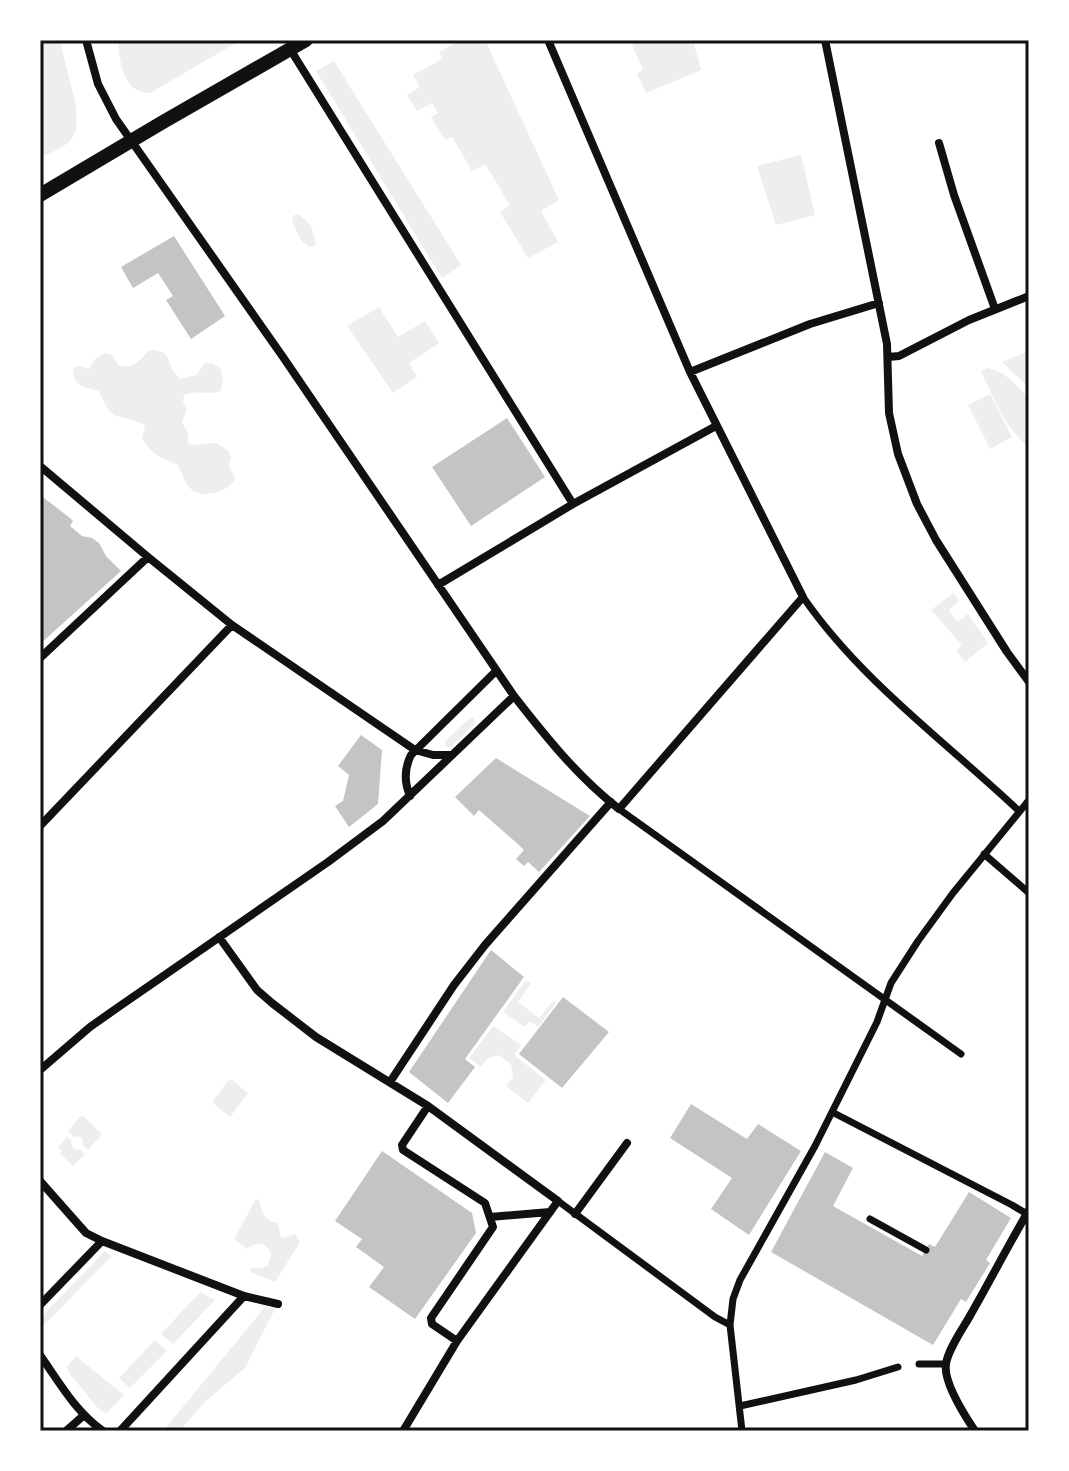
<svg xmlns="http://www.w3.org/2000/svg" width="1069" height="1471" viewBox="0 0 1069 1471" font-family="'PT Serif',serif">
  <rect width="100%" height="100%" fill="#fff"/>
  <path fill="#eee" d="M40 40H61C62 65 87 118 72 138 65 148 50 153 40 158Z
    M118 40H241L150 93C124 94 119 61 118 40Z
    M460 40H485L559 200 541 211 558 242 528 258 500 212 510 205 485 164 472 171 452 137 445 140 431 117 438 113 432 103 417 111 407 95 420 87 413 75 442 59 439 52Z
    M630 40H693L701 70 646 93 637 74 643 70Z
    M334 61 461 265 442 278 316 71Z
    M801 155 815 215 776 225 757 166Z
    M294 215H299C310 221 316 233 315 246L309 247 300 239 292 221Z
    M379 307 398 337 425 321 439 343 409 363 417 377 393 393 347 326Z
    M149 350C176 350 164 367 181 379L196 375 205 363H212L221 369 223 380 221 391C209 396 196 389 184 395L183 402 187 409 182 422 188 433V443L191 445 216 443 229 451 231 458 229 465 235 479C229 492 201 500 190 488 184 482 182 472 178 465 161 457 152 456 142 438L145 427 144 424 114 415 106 406 99 391C85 387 73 387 73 369 79 363 82 368 89 369L95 359 105 353 112 355 118 365C135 370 139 361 149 350Z
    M1029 351V388L1002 362Z
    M988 368C1005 371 1017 386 1029 398V448C1005 428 994 399 981 371Z
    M990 394 1012 437 990 449 968 405Z
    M954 593 959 601 949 610 957 622 968 614 988 643 965 662 956 651 962 645 931 610Z
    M471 717 475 720V724L451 747H446L445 741Z
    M526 980 531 984 518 1002 539 1018 553 1001 556 1003 538 1027 530 1021 525 1027 503 1012Z
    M493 1026 521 1045 514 1055 546 1080 528 1103 506 1086 513 1077 511 1064 498 1055 487 1059 481 1067 469 1058Z
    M232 1080 248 1093 230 1117 214 1104 213 1101 228 1081Z
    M82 1115 102 1134 88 1150 83 1146 82 1138 78 1136 74 1137 68 1131Z
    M67 1136 71 1140 72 1147 76 1150 80 1149 85 1154 73 1166 60 1154 62 1151 58 1147Z
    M256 1199 260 1201C260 1212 266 1221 278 1223L281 1238 295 1234 300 1242 275 1282 251 1272V1268H263L268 1265 271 1254C266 1242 257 1241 247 1249L234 1239Z
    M105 1251 112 1256 40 1329V1318Z
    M200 1292 215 1300 173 1344 161 1334Z
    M265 1307 275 1309 245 1368 207 1400 179 1431H163Z
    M155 1340 167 1351 130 1388 119 1378Z
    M76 1356 124 1395 106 1414 97 1407 69 1373 67 1367Z"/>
  <path fill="#c4c4c4" d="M174 236 225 316 191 339 166 300 173 296 158 273 133 288 121 267Z
    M507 418 545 477 471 526 432 467Z
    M40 495 70 518 73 521 70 526 82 536 92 538 99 543 106 556 121 571 40 644Z
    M361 735 382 750 378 804 349 827 335 806 343 801 349 775 338 766Z
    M496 758 590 816 539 872 528 862 524 866 516 859 524 850 519 845 479 810 474 816 455 797Z
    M491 950 524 977 465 1059 475 1067 448 1103 409 1072Z
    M563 997 609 1032 562 1088 519 1054Z
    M691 1104 747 1139 758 1124 801 1151 749 1235 711 1209 732 1178 670 1138Z
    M382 1151 472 1213 476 1233 415 1319 369 1287 384 1267 356 1247 362 1239 335 1221Z
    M825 1152 853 1168 833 1206 922 1256 929 1244 935 1247 969 1192 1011 1218 986 1260 990 1263 966 1302 961 1299 933 1345 771 1252Z"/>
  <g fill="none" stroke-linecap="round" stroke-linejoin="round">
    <path stroke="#111" stroke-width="7" d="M803 597C861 681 946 742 1019 811
      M619 809 961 1054
      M984 854 1029 893
      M832 1112 1012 1205 1027 1214
      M558 1201 715 1317 730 1325
      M870 1219 926 1250
      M919 1364H946
      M740 1406 856 1380 898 1367
      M742 1431 730 1325 733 1299 740 1280 815 1146 877 1022 891 983 918 941 953 893 1029 800"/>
    <path stroke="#111" stroke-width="8" d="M86 40 98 84 116 119 283 357 514 696C546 737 578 777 619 809L803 597 690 372 548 40
      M825 40 887 344 889 413 898 454 917 504 936 540 1007 652 1029 682
      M290 49 573 504
      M939 143 954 195 995 309
      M888 357 899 356 969 320 1029 296
      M690 372 810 324 879 303
      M40 466 148 557 232 625 415 750 433 755H450
      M438 585 573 504 716 426
      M40 658 148 557
      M410 796C404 782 404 769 411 755L496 671
      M40 826 232 625
      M219 937 257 990 272 1003 316 1037 428 1106 558 1201 457 1341 403 1431
      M40 1070 90 1027 117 1008 328 862 383 821 514 696
      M390 1082 454 985 485 945 611 802
      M428 1106 402 1145 403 1150 485 1203 493 1227 431 1318 432 1324 457 1341
      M40 1181 86 1233 102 1241
      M575 1214 627 1143
      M490 1217 550 1212
      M244 1296 278 1304
      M40 1305 102 1241 244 1296 120 1431
      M40 1355C59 1382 75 1411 103 1431
      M66 1431 83 1416
      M975 1431C965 1416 943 1382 946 1364 948 1349 964 1327 971 1314 991 1279 1009 1244 1029 1210"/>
    <path stroke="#111" stroke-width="14" d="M40 195 163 122 306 40"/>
  </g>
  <rect width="1069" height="1471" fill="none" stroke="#ffffff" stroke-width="84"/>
  <rect x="42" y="42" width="985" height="1387" fill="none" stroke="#111" stroke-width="3"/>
</svg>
